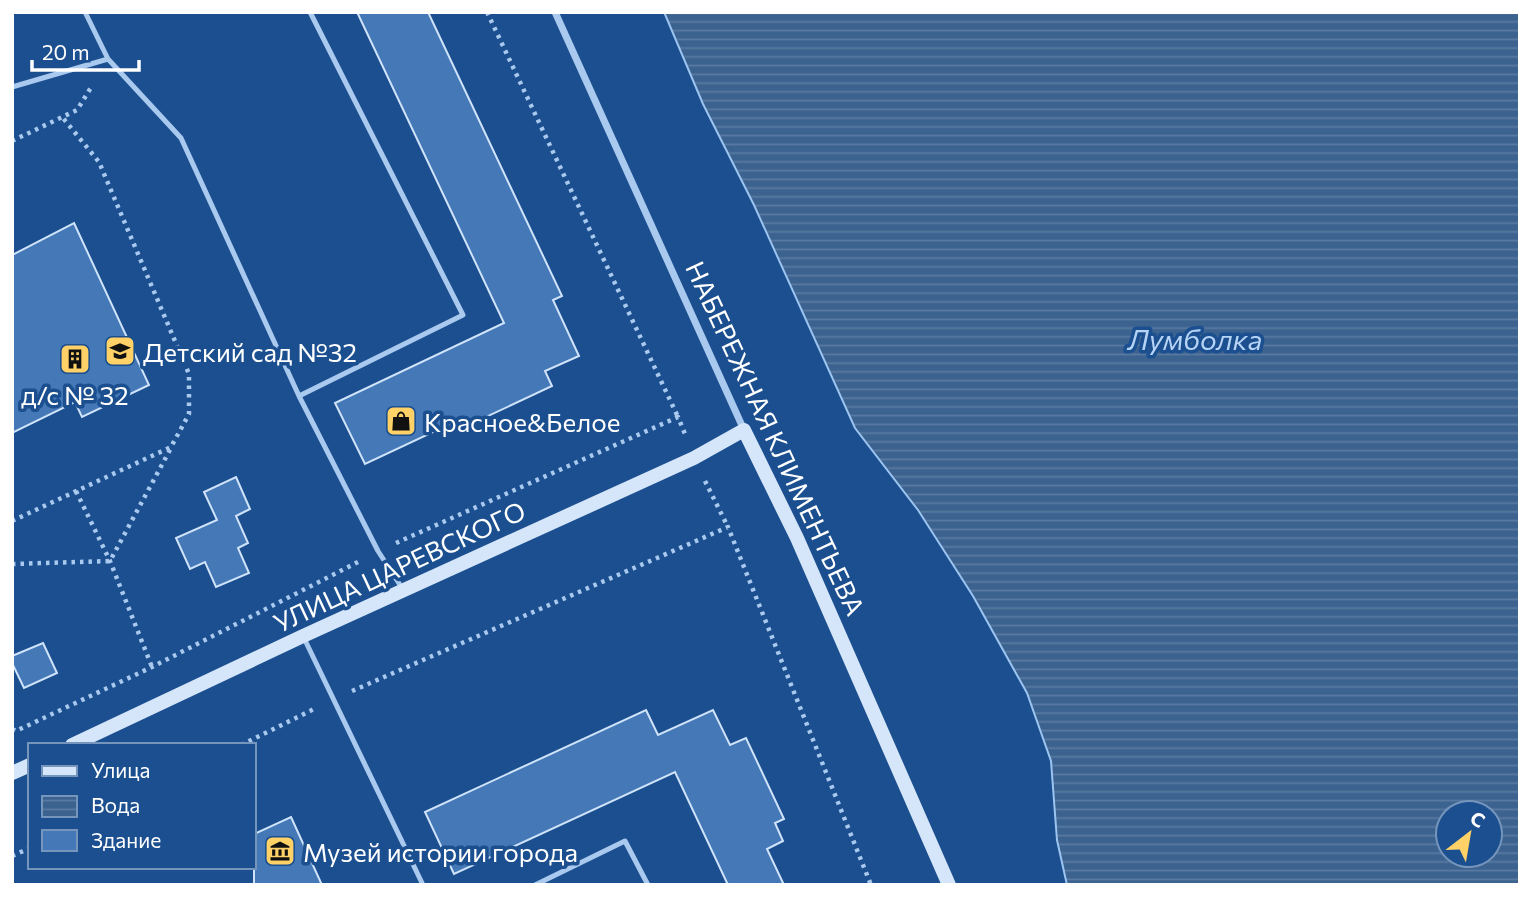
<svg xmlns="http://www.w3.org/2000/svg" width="1532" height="897" viewBox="0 0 1532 897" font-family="Commissioner,sans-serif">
  <defs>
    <pattern id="water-rules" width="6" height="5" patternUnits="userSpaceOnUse" patternTransform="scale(1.75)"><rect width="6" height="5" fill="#3c6290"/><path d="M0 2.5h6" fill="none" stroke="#597aa1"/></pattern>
  </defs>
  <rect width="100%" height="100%" fill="#1b4f8f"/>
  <path fill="url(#water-rules)" stroke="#9cc4f0" stroke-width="2" fill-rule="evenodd" d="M664 12H1520V885H1067L1057 840 1051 761 1027 693 973 596 918 510 855 428 754 205 703 104ZM1448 813H1490V855H1448Z"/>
  <path fill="#4478b7" stroke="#cfe3fa" stroke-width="2" d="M357 12H428L562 296 553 300 579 356 545 371 552 386 469 425 465 417 365 464 335 403 504 323Z
    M74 223 149 385 82 417 75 402 12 433V255Z
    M236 477 250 509 236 516 248 543 238 548 249 573 216 587 205 562 190 569 176 538 217 520 204 492Z
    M43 643 57 673 24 688 12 663V656Z
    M646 710 658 735 713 710 730 745 746 738 784 819 775 823 783 841 767 849 784 885H728L675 772 454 874 425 812Z
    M291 817 322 885H254V834Z"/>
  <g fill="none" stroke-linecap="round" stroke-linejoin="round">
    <path stroke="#a9c9ee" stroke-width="4.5" stroke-dasharray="3.5 5" stroke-linecap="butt" d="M487 12 678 417
      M12 141 77 110 92 86
      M705 481 728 527
      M76 491 110 561 152 667
      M12 521 171 447 189 414V374L99 162 63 118
      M396 543 678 417 685 434
      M12 564 110 561 171 448
      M352 691 728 527 871 885
      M12 729 16 731 152 667 360 561
      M241 745 316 708
      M12 856 30 848"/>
    <path stroke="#a9c9ee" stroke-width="5" d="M85 12 108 59 181 138 299 396 378 551 402 588
      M12 87 108 59
      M299 396 463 315 310 12
      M303 636 423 885
      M535 885 625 841 648 885"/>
    <path stroke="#a9c9ee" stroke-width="7" d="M555 12 744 430"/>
    <path stroke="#d6e6fa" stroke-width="14" d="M72 745 303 636 694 458 744 430 797 538 949 885
      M12 773 30 765"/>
  </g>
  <defs>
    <g id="school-square" transform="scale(1.575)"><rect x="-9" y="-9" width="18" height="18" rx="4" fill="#ffd166" stroke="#1b4f8f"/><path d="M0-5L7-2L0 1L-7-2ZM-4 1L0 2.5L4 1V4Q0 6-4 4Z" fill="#111"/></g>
    <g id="building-square" transform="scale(1.575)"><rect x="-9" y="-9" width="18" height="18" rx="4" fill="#ffd166" stroke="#1b4f8f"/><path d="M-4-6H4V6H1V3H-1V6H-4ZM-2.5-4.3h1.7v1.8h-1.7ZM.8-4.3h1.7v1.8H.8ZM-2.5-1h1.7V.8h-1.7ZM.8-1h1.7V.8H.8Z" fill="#111"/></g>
    <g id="shop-square" transform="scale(1.575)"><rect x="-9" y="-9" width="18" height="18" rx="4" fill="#ffd166" stroke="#1b4f8f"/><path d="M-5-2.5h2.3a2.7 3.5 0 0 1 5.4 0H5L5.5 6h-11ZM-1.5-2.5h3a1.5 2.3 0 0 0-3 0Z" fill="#111"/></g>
    <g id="museum-square" transform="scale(1.575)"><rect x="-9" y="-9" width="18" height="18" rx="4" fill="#ffd166" stroke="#1b4f8f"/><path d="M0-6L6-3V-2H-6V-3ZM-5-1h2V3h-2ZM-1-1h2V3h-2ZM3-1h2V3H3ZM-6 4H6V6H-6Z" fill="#111"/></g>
  </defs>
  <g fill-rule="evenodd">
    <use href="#school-square" x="120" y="351"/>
    <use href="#building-square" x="75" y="359"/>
    <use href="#shop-square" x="401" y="421"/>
    <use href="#museum-square" x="280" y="851"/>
  </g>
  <g text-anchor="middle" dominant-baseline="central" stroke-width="7" stroke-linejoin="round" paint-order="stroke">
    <g font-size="26" fill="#fff" stroke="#1b4f8f" text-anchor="start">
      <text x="143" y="351">Детский сад №32</text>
      <text x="75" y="394" text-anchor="middle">д/с № 32</text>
      <text x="424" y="421">Красное&amp;Белое</text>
      <text x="303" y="851">Музей истории города</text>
    </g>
    <g font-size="26" fill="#fff" stroke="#1b4f8f">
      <text transform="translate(776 438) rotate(65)">НАБЕРЕЖНАЯ КЛИМЕНТЬЕВА</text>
      <text transform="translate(399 566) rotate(-25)">УЛИЦА ЦАРЕВСКОГО</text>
    </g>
    <g font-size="28" font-style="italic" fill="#b5d3f5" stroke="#1b4f8f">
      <text x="1195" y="339">Лумболка</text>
    </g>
  </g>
  <rect width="1532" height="897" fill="none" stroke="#ffffff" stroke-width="28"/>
  <rect x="28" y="743" width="228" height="126" fill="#1b4f8f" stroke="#7695bc" stroke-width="2"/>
  <rect x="42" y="766" width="35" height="10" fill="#d6e6fa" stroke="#7695bc" stroke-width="2"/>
  <text x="91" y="778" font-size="21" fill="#ffffff">Улица</text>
  <rect x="42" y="796" width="35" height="21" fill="url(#water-rules)" stroke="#7695bc" stroke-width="2"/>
  <text x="91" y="813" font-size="21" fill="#ffffff">Вода</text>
  <rect x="42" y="830" width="35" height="21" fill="#4478b7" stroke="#7695bc" stroke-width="2"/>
  <text x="91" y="848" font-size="21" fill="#ffffff">Здание</text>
  <g transform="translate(1469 834) rotate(31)"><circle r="33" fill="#1b4f8f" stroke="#7695bc" stroke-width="2"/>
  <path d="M0-5L12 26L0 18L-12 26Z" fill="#ffd166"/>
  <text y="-10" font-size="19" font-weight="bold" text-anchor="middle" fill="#ffffff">С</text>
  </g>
  <path d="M32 60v10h107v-10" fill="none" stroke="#ffffff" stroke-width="3.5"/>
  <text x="42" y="60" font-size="21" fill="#ffffff" stroke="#1b4f8f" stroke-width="5" paint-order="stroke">20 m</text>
</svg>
